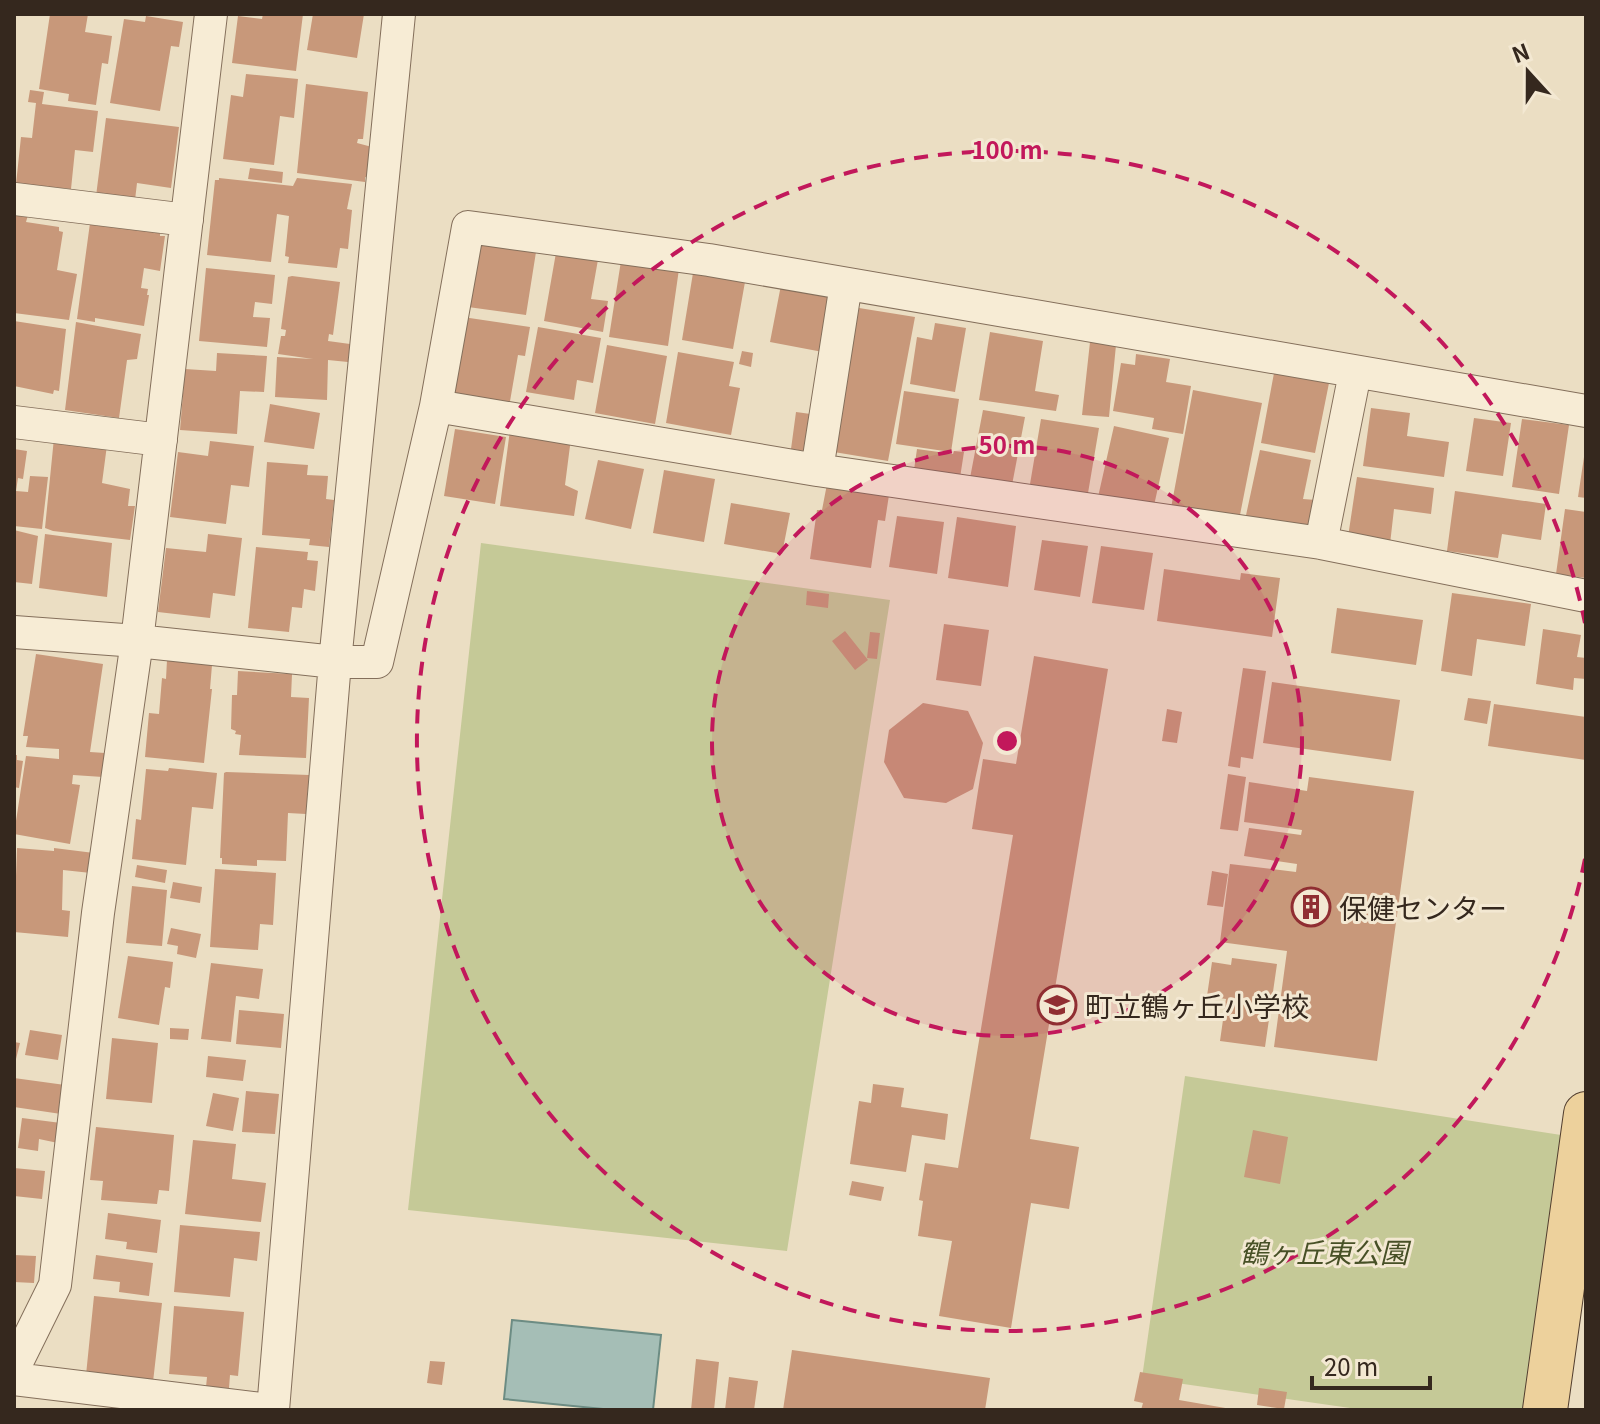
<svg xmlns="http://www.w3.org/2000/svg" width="1600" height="1424" viewBox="0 0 1600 1424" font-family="Georgia,'Noto Sans JP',serif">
  <rect width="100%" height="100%" fill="#ebdec3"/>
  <path fill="#c5c997" d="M481 543 890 600 787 1251 408 1210Z
    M1185 1076 1561 1135 1523 1410H1364L1142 1378Z"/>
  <path fill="#a5beb6" stroke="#6c8c83" stroke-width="2" d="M512 1320 661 1335 653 1410H613L504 1399Z"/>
  <path fill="#c8987a" d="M50 14H88L85 32 112 36 108 64 102 63 96 105 68 101 69 94 39 89Z
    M263 14H303L296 71 232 63 238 16 262 19Z
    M313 14H364L357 58 307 50Z
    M146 16 183 22 179 47 171 46 160 111 110 103 124 19 145 22Z
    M246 74 298 79 294 118 280 116 274 165 223 159 231 95 243 97Z
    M306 84 368 92 363 139H358L357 143 372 147 369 178 365 177V182L297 173Z
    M30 90 44 92 42 104 98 111 93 152 75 150 71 189 16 184 21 137 32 138 36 103 28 102Z
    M106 118 179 127 171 188 137 183 135 200 96 196Z
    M250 168 283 172 282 183 248 179Z
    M219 178 293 186 297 178 352 184 347 209 352 210 348 249 340 248 337 268 288 263 289 257 285 256 289 216 277 214 271 262 207 255 215 180H219Z
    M14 213 28 215 26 222 59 227V231L63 232 57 270 77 274 69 320 14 313Z
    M90 223 160 233V236H165L160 271 144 268 141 288 148 289 147 295H149L144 326 95 318V322L77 319Z
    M478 243 536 252 526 315 468 307Z
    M557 247 599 254 591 299 608 301 603 332 544 321Z
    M621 261 679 269 668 346 609 337Z
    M206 268 275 275 272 304 255 302 253 317 270 318 267 347 199 341Z
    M693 273 745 282 733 349 682 340Z
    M292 276 340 282 333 335 329 334 328 341 350 344 348 362 328 360 327 400 275 397 277 357 313 359 278 354 281 336H285L286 330 281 329 288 277Z
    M781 285 840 296 828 353 770 342Z
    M859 308 915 317 888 461 834 452Z
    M456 316 530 327 525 356 518 355 509 407 443 396Z
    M14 321 66 329 59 391 54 390 53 394 14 386Z
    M76 322 141 334 137 359 127 360 119 418 65 410Z
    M935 323 966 328 955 392 910 384 917 337 932 340Z
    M538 327 601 338 593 383 577 380 574 400 526 392Z
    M990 332 1043 341 1035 391 1059 395 1056 411 979 400Z
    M1090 342 1116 345 1109 417 1082 415Z
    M607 345 667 356 655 424 595 413Z
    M742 351 753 353 751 367 739 364Z
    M678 352 734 362 729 386 740 388 731 435 666 423Z
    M217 353 267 356 264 392 240 391 237 434 180 430 185 369 216 371Z
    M1136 354 1170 359 1166 382 1191 386 1183 434 1152 429 1154 418 1113 411 1121 363 1135 365Z
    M1274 373 1329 383 1315 453 1261 443Z
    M1193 390 1262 403 1239 520 1171 508Z
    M904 391 959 399 951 452 896 444Z
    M270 404 320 413 314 449 264 442Z
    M1371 408 1410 413 1407 436 1449 442 1444 477 1363 466Z
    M983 410 1025 417 1012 485 970 478Z
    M796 412 818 415 813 452 791 449Z
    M1474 418 1511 423 1503 476 1466 471Z
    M1041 419 1099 428 1087 499 1029 490Z
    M1522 419 1569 425 1559 494 1512 487Z
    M1114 426 1169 438 1153 510 1098 497Z
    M455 429 506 437 495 504 444 496Z
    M510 430 571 438 565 485 578 491 574 516 500 506Z
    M54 438 107 445 102 483 130 489 128 506H135L130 540 53 531 45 528Z
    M210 441 254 446 249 487 231 485 226 524 170 517 178 452 208 456Z
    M14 449 27 451 23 479 18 478 16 491 28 492 30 476 48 477 42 529 14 526Z
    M917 449 953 454 954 451 964 452 959 484 913 477Z
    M1260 450 1311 460 1303 499 1316 500 1310 532 1245 520Z
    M1584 457 1586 458V498L1578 497Z
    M598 460 644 469 631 529 585 519Z
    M267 462 308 465 307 475 328 476 326 499 334 500 329 547 309 545 310 539 262 535Z
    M664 470 715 479 704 542 653 533Z
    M1357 477 1434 488 1431 514 1394 509 1390 544 1348 537Z
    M827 484 889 495 885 521 878 520 871 568 810 559 817 510H822Z
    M1455 491 1546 504 1541 540 1502 534 1498 558 1447 551Z
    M731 503 790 513 782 554 724 544Z
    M1565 509 1586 512V578L1556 574Z
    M897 516 944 522 937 574 889 567Z
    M957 517 1016 526 1008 587 948 578Z
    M14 530 38 536 32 584 14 582Z
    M45 534 112 543 107 597 39 588Z
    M208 534 242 538 235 596 213 593 210 618 158 612 166 548 206 552Z
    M1042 540 1088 546 1080 597 1034 590Z
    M1101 546 1153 553 1144 610 1092 603Z
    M256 547 308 552 307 560 318 561 315 591 304 589 302 608 292 607 289 632 248 628Z
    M1164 569 1240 580 1241 573 1280 578 1272 637 1157 621Z
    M807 591 829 594 828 608 806 605Z
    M1452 593 1531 604 1525 646 1477 639 1472 676 1441 671Z
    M1337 608 1423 620 1416 665 1331 653Z
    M944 624 989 630 981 686 936 680Z
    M1543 629 1581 635 1577 657 1586 658V679L1574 678 1573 690 1536 684Z
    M845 631 868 660 855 670 832 641Z
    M870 632 880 633 877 659 867 658Z
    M36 654 103 664 90 752 105 753 103 777 73 775 72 784 80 785 70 844 14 834 26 756 59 759V749L26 747 28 736H23Z
    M1034 656 1108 669 1030 1139 1079 1147 1069 1209 1031 1203 1011 1328 939 1316 952 1241 918 1236 923 1201 919 1200 925 1163 958 1168 1013 835 972 829 983 759 1016 764Z
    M167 660 212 665 210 689H212L204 763 145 757 149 713 159 714 162 678 166 679Z
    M1243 668 1266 671 1253 759 1241 757 1240 768 1228 766Z
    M238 671 292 674 291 697 309 698 306 758 239 755 241 735 235 734 236 731 231 729 232 695H237Z
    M1272 682 1400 700 1391 761 1263 743Z
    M1468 698 1491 701 1487 724 1464 720Z
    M923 703 968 711 983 743 973 789 946 803 904 798 884 762 889 730Z
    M1494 704 1586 717V760L1488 746Z
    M1167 709 1182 712 1177 743 1162 741Z
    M14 755H17V760L23 761 19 788 14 787Z
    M169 768 217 773 213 809 192 807 186 865 132 859 136 819 141 820 146 769 168 771Z
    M226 772 309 775 306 814 288 813 286 861 257 860V866L222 864V858H220L224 773Z
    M1228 774 1246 777 1238 831 1220 829Z
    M1309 777 1414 791 1377 1061 1274 1047 1287 951 1220 942 1230 864 1296 872 1297 864 1244 856 1249 828 1301 835 1302 830 1244 822 1249 782 1307 791Z
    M17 848 54 851V848L94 853 91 873 63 870 62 910 70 911 68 937 14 932Z
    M137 865 167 870 165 883 135 877Z
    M215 869 276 873 273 925 260 924 258 950 210 947Z
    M1212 871 1228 874 1223 907 1207 905Z
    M173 882 202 887 200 903 170 898Z
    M132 886 167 890 162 946 126 943Z
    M171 928 201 934 196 958 177 954 178 946 167 944Z
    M128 956 173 962 170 988 165 987 159 1025 118 1018Z
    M1232 958 1277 964 1265 1047 1220 1041 1226 999 1207 996 1212 962 1231 965Z
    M211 963 263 969 259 999 236 996 231 1042 201 1039Z
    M239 1010 284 1014 281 1048 236 1044Z
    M170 1028 189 1029 188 1040 170 1039Z
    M30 1030 62 1035 58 1060 25 1055Z
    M112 1038 158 1043 152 1103 106 1099Z
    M14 1042 20 1043 15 1063H14Z
    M208 1056 246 1060 243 1081 206 1077Z
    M14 1078 65 1085 61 1114 14 1107Z
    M873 1084 904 1088 901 1107 948 1114 945 1140 912 1135 906 1172 850 1164 859 1101 871 1103Z
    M246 1091 279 1094 275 1134 242 1132Z
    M213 1093 239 1098 233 1131 206 1126Z
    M22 1118 61 1123 58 1143 39 1139 38 1151 18 1148Z
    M96 1127 174 1135 169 1191 159 1190 157 1204 101 1200 103 1181 90 1180Z
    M1253 1130 1288 1137 1280 1184 1244 1177Z
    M193 1140 236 1144 232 1179 266 1183 261 1222 185 1214Z
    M14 1168 45 1171 42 1199 14 1196Z
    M852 1181 884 1187 881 1201 849 1195Z
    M108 1213 161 1220 157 1253 126 1249 127 1242 105 1239Z
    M180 1225 260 1232 257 1261 234 1258 230 1297 174 1292Z
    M14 1255 36 1256 34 1283 14 1282Z
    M96 1255 153 1263 149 1296 119 1292 120 1282 93 1279Z
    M94 1296 162 1303 153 1382 86 1375Z
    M174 1306 244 1312 238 1376 230 1375 229 1388 206 1387 207 1377 169 1374Z
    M792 1350 990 1378 985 1410H783Z
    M696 1359 719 1362 714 1410H691Z
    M430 1361 445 1362 442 1385 427 1383Z
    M1140 1372 1183 1379 1179 1400 1237 1410H1141L1143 1403 1134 1401Z
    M729 1377 758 1381 754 1410H725Z
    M1259 1388 1287 1392 1284 1409 1257 1405Z"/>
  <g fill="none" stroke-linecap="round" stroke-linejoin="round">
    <g stroke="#846f5b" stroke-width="34">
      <path id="minor" d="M15 199 187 220
        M436 406 817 470 1321 543 1586 596
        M14 422 161 440
        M817 470 846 284
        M1321 543 1355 373
        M14 632 137 641 335 662H377L436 406 468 227 709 260 1586 411
        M14 1368 55 1285 98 913 137 641 211 14
        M14 1379 270 1410
        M273 1410 335 662 399 14"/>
    </g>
    <g stroke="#523e2f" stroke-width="46">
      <path id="primary" d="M1545 1410 1586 1114"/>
    </g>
    <use href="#minor" stroke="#f7ecd5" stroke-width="32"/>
    <use href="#primary" stroke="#edd19c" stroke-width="44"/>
  </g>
  <circle cx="1007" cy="741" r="295" fill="#c2185b" fill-opacity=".12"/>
  <g fill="none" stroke="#c2185b" stroke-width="4" stroke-dasharray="14 10">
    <circle cx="1007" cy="741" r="295"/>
    <path d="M1585 859A590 590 0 1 1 1585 623"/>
  </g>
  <defs>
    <g id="building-ring" transform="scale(2)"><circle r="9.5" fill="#f3e8d2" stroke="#902e32" stroke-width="1.5"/><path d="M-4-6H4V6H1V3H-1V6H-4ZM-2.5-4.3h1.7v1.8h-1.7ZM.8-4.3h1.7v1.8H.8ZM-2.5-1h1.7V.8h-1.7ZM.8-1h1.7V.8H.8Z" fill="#902e32"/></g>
    <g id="school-ring" transform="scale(2)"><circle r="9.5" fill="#f3e8d2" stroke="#902e32" stroke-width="1.5"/><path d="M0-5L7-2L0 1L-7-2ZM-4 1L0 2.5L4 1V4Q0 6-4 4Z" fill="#902e32"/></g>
  </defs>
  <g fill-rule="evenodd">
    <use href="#building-ring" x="1311" y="907"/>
    <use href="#school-ring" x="1057" y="1005"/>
  </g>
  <g text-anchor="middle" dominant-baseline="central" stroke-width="6" stroke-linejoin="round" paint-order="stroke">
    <g font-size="28" fill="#35281e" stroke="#f3e8d2" text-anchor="start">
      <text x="1339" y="907">保健センター</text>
      <text x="1085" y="1005">町立鶴ヶ丘小学校</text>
    </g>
    <g font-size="28" font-style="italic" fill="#475026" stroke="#f3e8d2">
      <text x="1324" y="1251">鶴ヶ丘東公園</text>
    </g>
  </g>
  <circle cx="1007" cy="741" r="12" fill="#c2185b" stroke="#f3e8d2" stroke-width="4"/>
  <g font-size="24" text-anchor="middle" font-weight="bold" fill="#c2185b" stroke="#f3e8d2" stroke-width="6" stroke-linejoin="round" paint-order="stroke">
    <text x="1007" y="159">100 m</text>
    <text x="1007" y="454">50 m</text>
  </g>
  <rect width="1600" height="1424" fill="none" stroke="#35281e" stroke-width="32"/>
  <g transform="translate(1528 72) rotate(339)" stroke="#f3e8d2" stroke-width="6" paint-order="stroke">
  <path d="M0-6L14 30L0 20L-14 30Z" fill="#35281e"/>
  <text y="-12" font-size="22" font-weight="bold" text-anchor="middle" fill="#35281e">N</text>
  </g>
  <path d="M1312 1376v12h118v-12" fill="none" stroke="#35281e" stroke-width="4"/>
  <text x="1324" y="1376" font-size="24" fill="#35281e" stroke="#f3e8d2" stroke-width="6" paint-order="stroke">20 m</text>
</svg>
